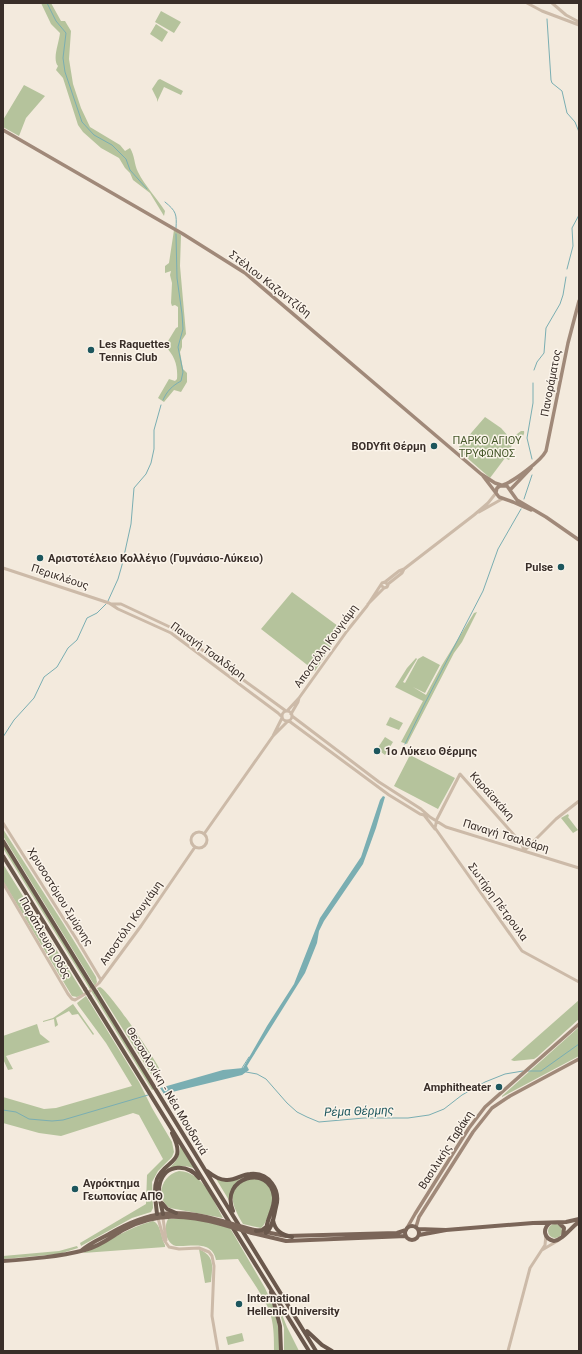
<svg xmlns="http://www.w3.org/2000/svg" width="582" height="1354" viewBox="0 0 582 1354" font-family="Roboto,sans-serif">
  <rect width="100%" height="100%" fill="#f3eadd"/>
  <path fill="#b5c39c" d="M41 3H51L61 21H65L71 31 69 59 73 84 81 108 90 127 120 145 125 151 130 148C135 156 134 164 138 172 145 186 157 198 165 211L164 216 150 193 133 180 130 173 125 168 119 158 101 148 83 132 78 125 63 78 56 70 58 66C52 59 59 43 60 33L51 24Z
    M161 11 181 22 174 33 155 22Z
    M156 24 168 32 162 42 156 38 157 37 156 38 150 34Z
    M160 79 183 91 181 95 164 87 157 102V99L152 89 158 80Z
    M24 85 45 96 26 118 19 136 3 127V120Z
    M174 230 181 235 180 266 186 334 182 340V347L180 352 183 369 187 373V382L181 392 174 390 164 402 158 398 169 379 175 381 177 379C178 366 175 356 165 346L176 328 178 327V307L175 305 172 306 171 303 172 283 170 275 171 271 165 273V266L169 263Z
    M485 417 501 428 509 437H513L521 431H524C525 436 521 437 518 439V442L512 445 509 452 511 457 509 460 505 458 490 478 465 456 459 447Z
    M292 592 342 629 315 671 261 629Z
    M477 612 462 642 454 653 407 744 401 742 423 701 395 687 407 668 416 658 417 659 403 682 405 683 418 659 423 656 440 665 425 693 413 687 426 695 442 665 474 613Z
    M390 717 403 723 399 730 386 725Z
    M385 737 393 742 385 755 377 749Z
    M410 755 455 778 438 809 394 786Z
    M568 814 569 816 568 817 578 830 573 833 561 818Z
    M3 829 63 923 96 977 97 982 95 986 3 836Z
    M3 844 154 1089 152 1090 3 848Z
    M3 864 84 994 77 997 72 996 3 881Z
    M100 987C110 992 153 1056 159 1068L160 1072 158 1076 154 1077 151 1074 97 988Z
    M86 996 139 1082 152 1108 172 1142 174 1152 172 1157 158 1171 152 1182 153 1208 151 1212 132 1218 81 1246 80 1243 146 1204 147 1175 163 1159 139 1115 133 1113 61 1136 39 1133 3 1123V1097L44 1109 56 1108 132 1086 106 1043 78 1005 77 1003Z
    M579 1000V1019L537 1057 534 1059 514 1061 511 1060Z
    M73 1004 94 1034 93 1035 78 1014 72 1015 69 1011 56 1018 58 1025 55 1027 54 1019 43 1022V1021L53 1018Z
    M37 1024 40 1034 50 1042 6 1056 13 1069 8 1070 3 1059V1036Z
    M579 1027V1056L502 1097V1096Z
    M180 1145 195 1169C184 1164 176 1166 166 1171 174 1164 181 1157 180 1145Z
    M179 1171C203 1172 213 1200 223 1218L170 1208C154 1197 162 1175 179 1171Z
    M249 1175C234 1180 232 1187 230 1202L215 1177 223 1180Z
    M249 1178 264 1181C267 1184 270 1188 272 1192 275 1199 267 1224 261 1228L243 1224C237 1213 226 1197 238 1185 241 1182 246 1180 249 1178Z
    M193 1218 230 1228 265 1288 273 1306 279 1330 280 1351H274C274 1339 274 1328 271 1316 267 1300 247 1274 238 1259L216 1260C212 1240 191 1247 176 1246 166 1244 163 1228 168 1219Z
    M153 1221C161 1224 161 1238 165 1245V1247L83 1253C107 1243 128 1227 153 1221Z
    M548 1231a7 7 0 1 1 14 0a7 7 0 1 1-14 0Z
    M77 1246 78 1248 59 1254 3 1259V1256L59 1251Z
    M199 1249C216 1257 212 1267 211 1282L205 1283Z
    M278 1307H279L287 1327 299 1351H284V1328Z
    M242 1333 244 1341 228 1345 226 1337Z"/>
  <path fill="#7aaeb2" d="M383 796 385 797 376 828 363 864 324 921 319 931 317 943 305 973 250 1061 247 1066 249 1070 242 1075 164 1094 160 1088 223 1070 243 1068 267 1026 294 984 320 918 361 857 380 800Z"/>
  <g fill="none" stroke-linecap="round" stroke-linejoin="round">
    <path stroke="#7aaeb2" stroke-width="1" d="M47 3 56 21 66 33 63 58 65 72 82 122 94 135 112 145 126 159 130 170 147 189
      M547 19 551 80 552 83 562 91 567 113 575 122 579 132
      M579 153V163
      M165 202C176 211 177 214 176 228
      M567 269 573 246 572 228 579 215
      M534 370 537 362 544 353 546 328 560 304 563 295 566 277
      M163 400C167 391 172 386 181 381L183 372 178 347 183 329 182 314 177 278 176 234
      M532 459 527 438 533 403V383
      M524 499 532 475
      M108 601 118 579 122 565 131 524 134 488 146 474 151 463 154 449V430L161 405
      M3 737 14 720 34 698 44 677 57 667 68 648 77 640 87 618 97 613 106 604
      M405 744 425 703 483 591 498 549 521 509
      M242 1068 249 1057
      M528 1071H541L579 1044
      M246 1072 257 1074 266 1079 287 1103 297 1112 307 1117 319 1122 364 1118H408L429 1115 444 1109 462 1095 485 1082 505 1074 523 1071
      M3 1110 16 1112 29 1119 52 1121 63 1120 148 1095"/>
    <path stroke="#ccbaa8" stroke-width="3" d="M527 3 542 11 579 25
      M552 3 566 15 579 22
      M479 512 502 499
      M3 568 109 603 118 609 171 633 278 713 282 717
      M385 582 399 571 404 569
      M388 584 402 573 404 569 474 515 488 503 496 493
      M111 604H121L172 628 286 711
      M368 604 384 588
      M282 716a5 5 0 1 1 10 0a5 5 0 1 1-10 0Z
      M287 711 299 698 347 631 367 606 382 583 385 582 388 585 387 587 384 588 381 585
      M291 714 298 702 299 698
      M292 716 379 782 421 809 430 817 446 827 579 868
      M289 721 389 795 420 814 428 816
      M273 736 287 722
      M579 801 556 819 524 851 522 844 460 774 437 819 435 828 522 951 579 982
      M424 815 435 829
      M3 823 77 940 101 980
      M191 840a8 8 0 1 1 16 0a8 8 0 1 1-16 0Z
      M204 834 273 736 282 718
      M3 883 68 994 72 999 75 1000 90 991 99 983 141 926 195 847
      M158 1218 164 1240 169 1247 179 1249 199 1248 209 1252 212 1256 214 1266 212 1316 218 1351
      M163 1218 166 1240
      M542 1250 559 1240
      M508 1351 530 1268 545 1245 546 1235"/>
    <path stroke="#a08979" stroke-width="3.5" d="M3 130 183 234 245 273 481 474 495 483 501 485
      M483 476 499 497 513 502 531 510
      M503 485C514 481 541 461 546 451L568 343 579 301
      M510 490 531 468
      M496 492 497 488 500 486H507L517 500 546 517 579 540
      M416 1227 419 1217 473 1132 492 1108 510 1096 579 1059
      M407 1228 415 1214 469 1128 485 1107 579 1024"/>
    <path stroke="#7b6659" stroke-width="4" d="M550 1223C542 1229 544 1239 554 1241 563 1240 571 1227 579 1222
      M559 1223 564 1228 563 1236
      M405 1233a7 7 0 1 1 14 0a7 7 0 1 1-14 0Z
      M250 1229 286 1236 397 1233 406 1230
      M418 1229 446 1230 533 1223 566 1222 579 1219
      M252 1233 286 1241 406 1236
      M419 1235 446 1230
      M82 1250C90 1243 100 1239 109 1234 149 1210 178 1208 222 1221
      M3 1261C31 1259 58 1257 85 1250 99 1247 111 1237 123 1230 156 1212 186 1215 221 1224"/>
    <path stroke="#6a584c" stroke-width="4" d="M3 841 92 986
      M3 856 85 989
      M96 992 316 1351
      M90 997 309 1351
      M207 1171C212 1175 220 1180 226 1180 235 1181 242 1174 250 1174 269 1172 281 1190 276 1207 274 1215 273 1227 266 1233
      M162 1203 167 1209 176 1213
      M233 1211C219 1177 270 1163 274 1197 275 1209 265 1221 266 1233
      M157 1214C156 1203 153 1190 157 1179 165 1159 188 1165 172 1133
      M163 1214C161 1204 157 1192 160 1183 166 1163 188 1164 199 1178
      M273 1220C275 1231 282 1235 292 1237
      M256 1231 262 1230 266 1227
      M271 1292 280 1326 281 1351
      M307 1331 322 1345 332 1351"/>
    <path stroke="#7b6659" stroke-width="4" d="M222 1221 250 1229
      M221 1224 252 1233"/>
    <path stroke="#6a584c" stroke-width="4" d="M92 986 96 992
      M85 989 90 997"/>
  </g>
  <g fill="#1c565d" stroke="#fbf4ea" stroke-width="1.5">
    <circle cx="91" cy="350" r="4"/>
    <circle cx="434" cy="446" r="4"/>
    <circle cx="40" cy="558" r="4"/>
    <circle cx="561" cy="567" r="4"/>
    <circle cx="377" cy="751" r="4"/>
    <circle cx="499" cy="1087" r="4"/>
    <circle cx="75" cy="1189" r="4"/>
    <circle cx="239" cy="1304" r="4"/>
  </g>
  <g text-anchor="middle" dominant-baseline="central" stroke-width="3" stroke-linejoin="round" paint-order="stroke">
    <g font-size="11" fill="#392e29" stroke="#fbf4ea">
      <text transform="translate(270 284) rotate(38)">Στέλιου Καζαντζίδη</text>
      <text transform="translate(551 383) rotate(-79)">Πανοράματος</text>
      <text transform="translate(60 577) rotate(18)">Περικλέους</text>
      <text transform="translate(326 646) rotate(-54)">Αποστόλη Κουγιάμη</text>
      <text transform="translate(208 651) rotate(36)">Παναγή Τσαλδάρη</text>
      <text transform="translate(492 796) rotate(48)">Καραϊσκάκη</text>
      <text transform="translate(506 836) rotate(17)">Παναγή Τσαλδάρη</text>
      <text transform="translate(60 897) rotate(58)">Χρυσοστόμου Σμύρνης</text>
      <text transform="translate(498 902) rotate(54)">Σωτήρη Πέτρουλα</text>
      <text transform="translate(131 923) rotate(-55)">Αποστόλη Κουγιάμη</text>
      <text transform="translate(45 938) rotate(60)">Παράπλευρη Οδός</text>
      <text transform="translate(167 1091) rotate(59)">Θεσσαλονίκη - Νέα Μουδανιά</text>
      <text transform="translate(446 1150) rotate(-57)">Βασιλικής Ταβάκη</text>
    </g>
    <g font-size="11" font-weight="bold" fill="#392e29" stroke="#fbf4ea" text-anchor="start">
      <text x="99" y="344">Les Raquettes<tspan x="99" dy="13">Tennis Club</tspan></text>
      <text x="426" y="446" text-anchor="end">BODYfit Θέρμη</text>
      <text x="48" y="558">Αριστοτέλειο Κολλέγιο (Γυμνάσιο-Λύκειο)</text>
      <text x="553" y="567" text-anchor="end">Pulse</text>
      <text x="385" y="751">1ο Λύκειο Θέρμης</text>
      <text x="491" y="1087" text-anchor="end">Amphitheater</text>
      <text x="83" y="1183">Αγρόκτημα<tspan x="83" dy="13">Γεωπονίας ΑΠΘ</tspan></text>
      <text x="247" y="1298">International<tspan x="247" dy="13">Hellenic University</tspan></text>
    </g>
    <g font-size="11" fill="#46582b" stroke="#fbf4ea">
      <text x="487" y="440">ΠΑΡΚΟ ΑΓΙΟΥ<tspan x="487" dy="13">ΤΡΥΦΩΝΟΣ</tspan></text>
    </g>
    <g font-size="12" font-style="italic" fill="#1c565d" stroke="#fbf4ea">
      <text transform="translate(359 1111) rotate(-2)">Ρέμα Θέρμης</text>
    </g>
  </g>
  <rect width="582" height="1354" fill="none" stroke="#392e29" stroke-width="8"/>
</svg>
